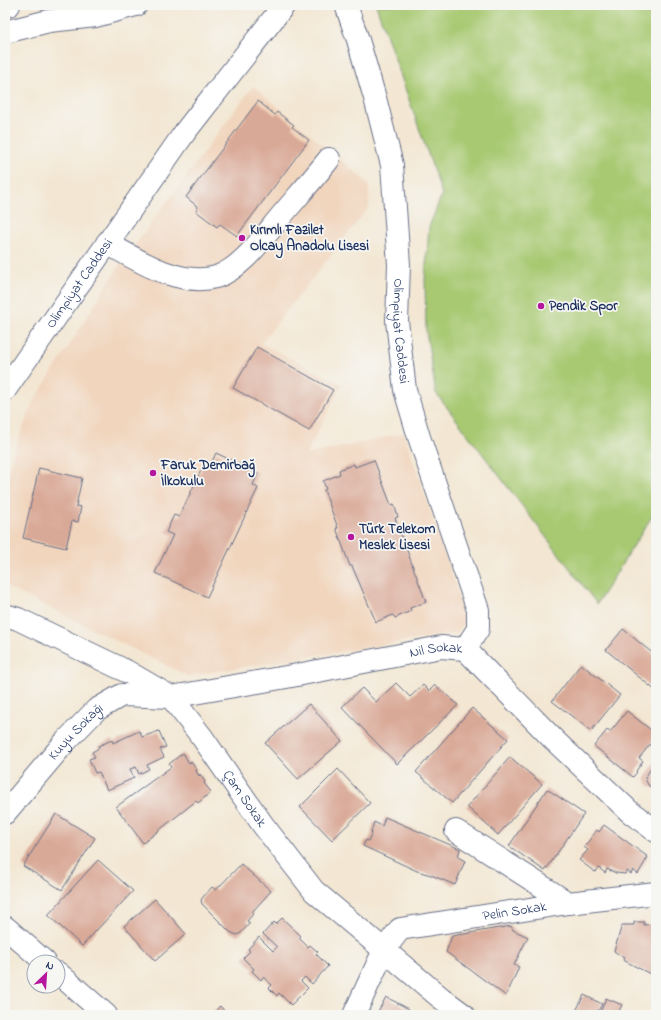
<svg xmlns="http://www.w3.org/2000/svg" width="661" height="1020" viewBox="0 0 661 1020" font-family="'Indie Flower',sans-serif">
  <rect width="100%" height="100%" fill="#f6f6f2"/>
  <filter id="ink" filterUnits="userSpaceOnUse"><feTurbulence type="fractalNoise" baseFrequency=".025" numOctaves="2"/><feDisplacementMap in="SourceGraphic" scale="8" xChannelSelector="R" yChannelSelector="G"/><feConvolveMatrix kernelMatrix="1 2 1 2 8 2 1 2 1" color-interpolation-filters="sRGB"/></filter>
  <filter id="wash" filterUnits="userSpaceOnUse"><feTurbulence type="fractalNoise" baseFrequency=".012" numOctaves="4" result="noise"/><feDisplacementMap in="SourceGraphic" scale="16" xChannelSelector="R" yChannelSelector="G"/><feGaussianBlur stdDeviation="0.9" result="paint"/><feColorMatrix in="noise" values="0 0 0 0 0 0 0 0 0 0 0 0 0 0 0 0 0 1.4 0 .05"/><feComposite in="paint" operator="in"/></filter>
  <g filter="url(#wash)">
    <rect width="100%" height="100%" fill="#f3e7d3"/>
    <path fill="#f1d5bd" d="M253 86 369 184V207L261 343 342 384 306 455 404 433 466 618 457 633 188 676 5 586V491L13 454 33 403 117 269Z"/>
    <path fill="#a8c972" stroke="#627c68" d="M376 5H656V510L597 604 436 393 426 331 425 280 429 227 442 194Z"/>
    <g id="blocks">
      <path fill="#d9a997" d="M258 101 275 115 277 112 294 125 292 127 309 140 237 236 220 224 217 227 196 211 198 207 186 197Z
        M257 347 333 390 309 431 233 388Z
        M216 453 258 473 253 485 258 488 207 597 155 573 173 535 166 532 174 515 179 517 205 462 211 464Z
        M374 460 391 505 394 504 398 517 395 518 426 602 410 608 411 611 395 618 393 615 376 622 352 566H350L336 528H338L324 490 326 489 323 481 340 474 339 470 354 464 355 467Z
        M39 468 82 478 76 506 81 507 78 522 72 521 66 548 23 538Z
        M623 629 656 656V691L606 650Z
        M581 664 620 695 591 731 552 701Z
        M396 683 410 697 423 685 429 691 435 685 458 705 397 764 342 707 362 688 376 702Z
        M309 704 342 741 298 779 265 743Z
        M472 708 508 739 452 803 416 772Z
        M627 711 656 734V737L639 758 643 761 636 771 637 772 633 777 594 746 607 730 610 732Z
        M139 731 142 737 159 731 166 747 160 749 164 757 147 765 149 769 139 774 136 767 130 769 134 778 107 790 99 772 95 773 89 759 95 757 92 752 99 748 98 746 112 740 113 743Z
        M183 753 189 763 191 762 197 770 196 771 199 776 200 774 205 782 204 783 211 792 198 803 196 801 143 843 116 807 171 767 169 764Z
        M510 757 542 784 498 835 467 807Z
        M656 760V790L648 785 645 778Z
        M338 769 370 803 332 840 300 807Z
        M547 789 584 814 545 871 509 846Z
        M56 814 95 838 62 890 23 866Z
        M385 817 460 849 458 857 465 861 455 885 431 875 417 871 363 846 366 840 368 841 372 833 371 832 374 822 382 826Z
        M604 825 648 857 638 874 633 870 631 874 627 871 625 874 616 873 607 869 605 873 599 868 595 872 579 860 588 850 584 847 597 830 599 832Z
        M98 860 133 891 82 946 48 915Z
        M241 864 271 891 252 912 254 913 247 921 250 923 241 933 237 935 230 932 202 904 201 900 203 897 212 887 216 890Z
        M155 899 186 934 155 961 124 926Z
        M282 918 301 936 299 938 308 947 310 945 318 952 316 954 328 966 312 984 305 977 301 981 308 988 291 1005 279 993 277 996 269 988 272 985 263 977 261 980 252 971 254 969 243 958 250 951 248 949 259 937 273 951 277 947 263 934 274 922 276 924Z
        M634 922H644V925L656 924V977L623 960 624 958 614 951 622 925H634Z
        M511 926 513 930 528 937 514 965 519 967 506 996 446 952 452 936Z
        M584 995 602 1004 596 1015H574Z
        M386 997 409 1009 406 1015H376Z
        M606 998 622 1005 617 1015H599Z
        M220 1006 228 1015H211Z"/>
    </g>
  </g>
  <g filter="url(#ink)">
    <use href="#blocks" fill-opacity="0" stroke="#676f87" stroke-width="1"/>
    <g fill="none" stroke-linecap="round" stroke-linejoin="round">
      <g stroke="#676f87" stroke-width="24">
        <g id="minor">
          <path id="s1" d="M346 5 358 40 375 98 392 165 399 265 397 321 405 390 419 437 478 610V629L465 649"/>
          <path d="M107 243C137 260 179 287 216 277 242 269 264 236 282 215 298 196 314 178 329 159"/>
          <path id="s2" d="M5 615 18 619 128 672 171 697 202 737 263 825 314 891 441 998 464 1015"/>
          <path id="s3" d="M5 813 65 742 96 710 122 695 171 697 292 676 441 647 465 649 554 740 630 812 656 831"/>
          <path d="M456 831 568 903"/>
          <path d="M5 927 45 962"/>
          <path d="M58 973 106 1015"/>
          <path id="s4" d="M354 1015 384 950 400 929 568 903 656 893"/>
        </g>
      </g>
      <g stroke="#676f87" stroke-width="24">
        <g id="major">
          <path d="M5 6 9 5"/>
          <path d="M5 32 49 21 96 16 136 5"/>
          <path id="s5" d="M5 390 185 132 284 5"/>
        </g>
      </g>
      <use href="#minor" stroke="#fff" stroke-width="22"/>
      <use href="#major" stroke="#fff" stroke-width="22"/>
    </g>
  </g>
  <g fill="#b5179e" stroke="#f6f6f2" stroke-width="1.5">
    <circle cx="242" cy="238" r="4"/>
    <circle cx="541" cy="306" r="4"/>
    <circle cx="153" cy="473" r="4"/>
    <circle cx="351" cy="537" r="4"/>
  </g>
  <g text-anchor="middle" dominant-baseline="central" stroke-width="3.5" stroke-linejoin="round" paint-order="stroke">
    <g font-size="14" font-weight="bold" fill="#1b2f5e" stroke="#f6f6f2" text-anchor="start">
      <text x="250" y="230">Kırımlı Fazilet<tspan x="250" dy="16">Olcay Anadolu Lisesi</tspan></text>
      <text x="549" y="306">Pendik Spor</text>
      <text x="161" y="465">Faruk Demirbağ<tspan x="161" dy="16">İlkokulu</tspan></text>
      <text x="359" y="529">Türk Telekom<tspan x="359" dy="16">Meslek Lisesi</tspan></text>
    </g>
    <g font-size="14" fill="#1b2f5e" stroke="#f6f6f2">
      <text stroke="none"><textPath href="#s5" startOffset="130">Olimpiyat Caddesi</textPath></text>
      <text stroke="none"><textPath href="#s1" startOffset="333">Olimpiyat Caddesi</textPath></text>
      <text stroke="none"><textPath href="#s3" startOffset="486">Nil Sokak</textPath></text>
      <text stroke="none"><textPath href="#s3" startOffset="108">Kuyu Sokağı</textPath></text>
      <text stroke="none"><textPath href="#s2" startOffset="311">Çam Sokak</textPath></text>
      <text stroke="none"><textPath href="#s4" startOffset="214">Pelin Sokak</textPath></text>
    </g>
  </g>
  <rect width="661" height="1020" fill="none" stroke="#f6f6f2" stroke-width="20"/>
  <g transform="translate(46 974) rotate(25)"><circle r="19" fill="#f6f6f2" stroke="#9ea6b7"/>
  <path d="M0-3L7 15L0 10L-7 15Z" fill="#b5179e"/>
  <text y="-6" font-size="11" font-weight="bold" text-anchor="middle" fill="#1b2f5e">N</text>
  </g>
</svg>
